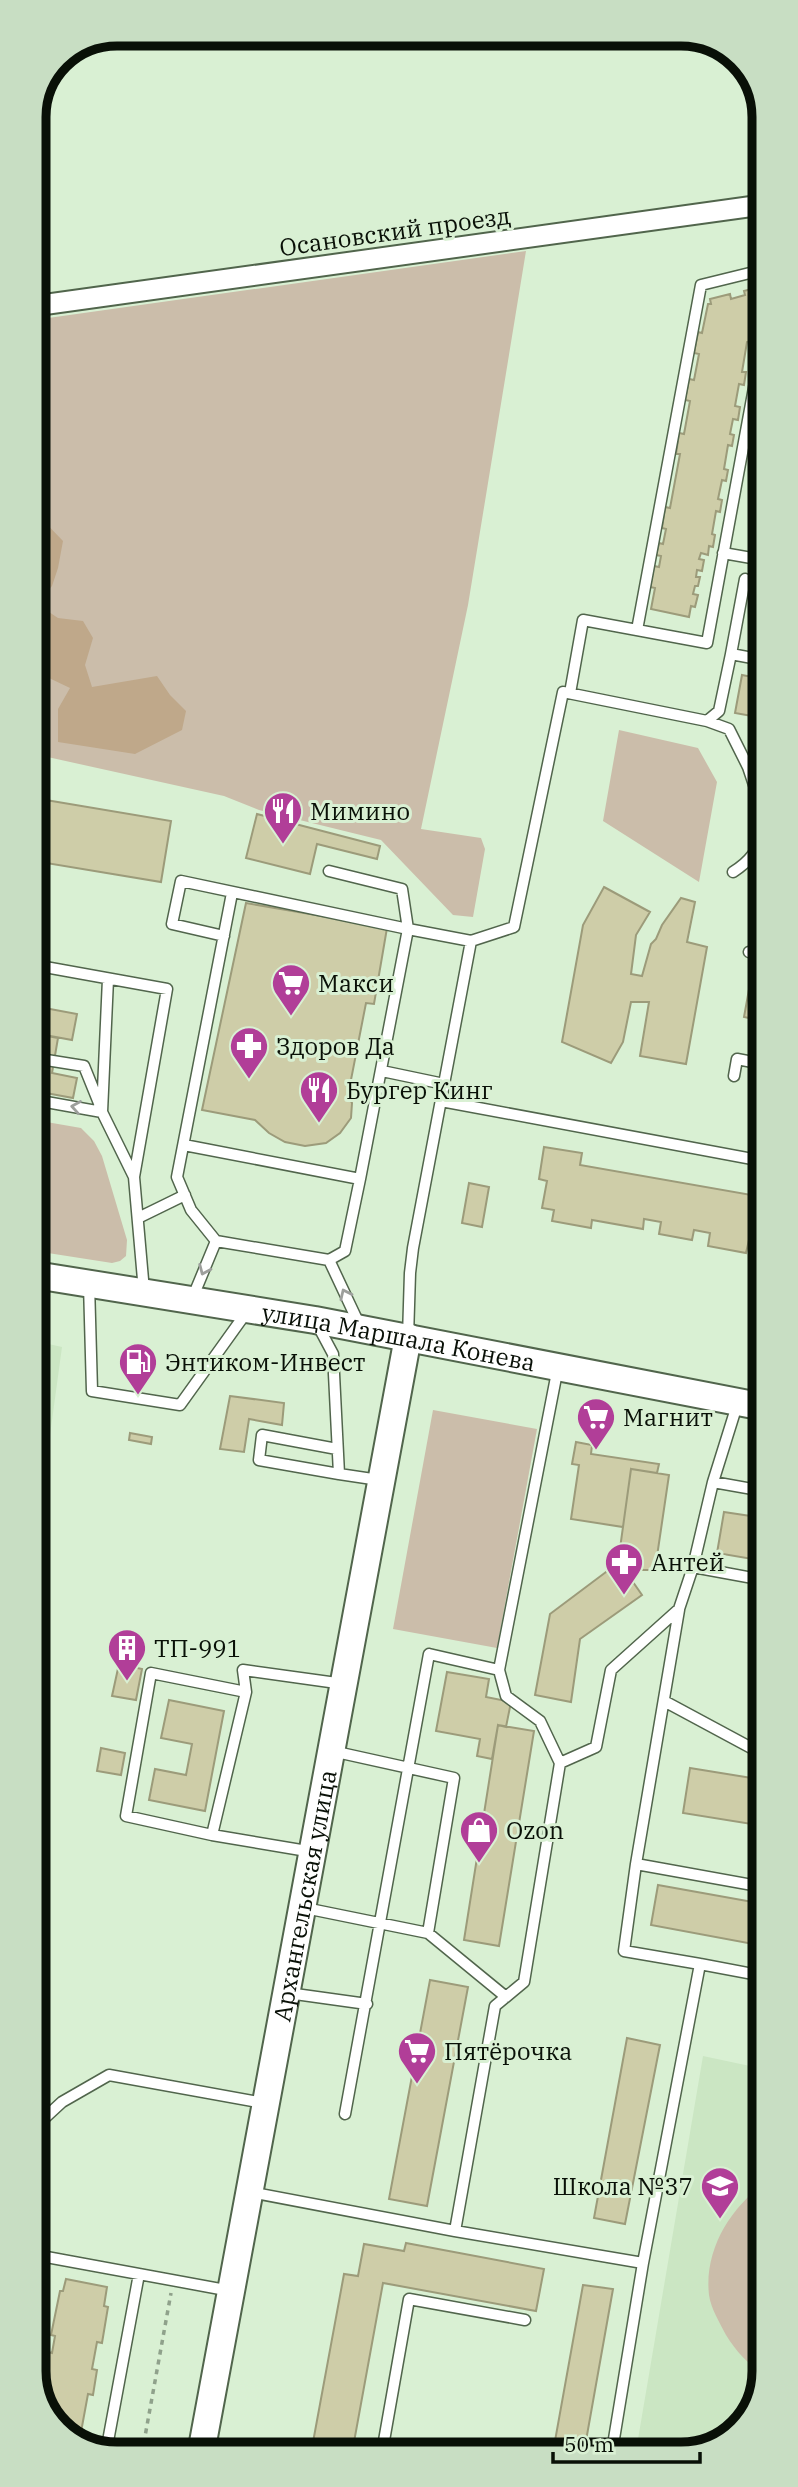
<svg xmlns="http://www.w3.org/2000/svg" width="798" height="2487" viewBox="0 0 798 2487" font-family="'IBM Plex Serif',serif">
  <rect width="100%" height="100%" fill="#d9f0d3"/>
  <path fill="#cbe6c3" d="M35 1341 62 1347 35 1545Z
    M703 2056 764 2069 765 2371 747 2422 703 2451H636Z"/>
  <path fill="#cbbdaa" d="M526 251 468 605 421 829 481 838 485 849 473 917 453 915 381 840 259 810 224 796 34 754V320Z
    M619 730 698 748 717 782 699 882 603 821Z
    M35 1120 81 1128 94 1141 102 1156 127 1240 126 1256 120 1261 112 1263 35 1251Z
    M433 1410 537 1429 497 1648 393 1629Z
    M765 2183V2371L764 2373C748 2365 736 2351 726 2335 720 2323 711 2309 709 2295 704 2250 730 2208 765 2183Z"/>
  <path fill="#bfa88a" d="M34 452 50 477 41 496 34 503Z
    M34 511 63 541 58 568 52 586 37 604 58 618 83 621 93 638 85 665 92 687 157 676 170 695 186 711 182 730 135 754 58 742V709L70 688 49 678 42 659 34 658Z"/>
  <path fill="#cecda8" stroke="#9c9b7a" stroke-width="2" d="M762 286V342L757 344 756 340 747 342 742 372H746L744 385 739 384 735 406 740 407 738 420 733 419 730 434 734 435 732 446 728 445 724 469 728 470 726 481 722 480 718 499 722 500 720 512 716 511 712 534 715 535 713 547 709 546 708 555 701 553 699 559 704 560 702 571 697 570 696 577H700L698 586H695L693 594 698 595 695 607 691 606 689 617 651 609 655 588 650 587 654 566 659 567 661 556 656 555 659 543 663 544 666 529 662 528 665 507 670 508 680 454H676L679 433 684 434 690 401 685 400 689 379 694 380 699 354 694 353 698 332 702 333 708 304H711L710 299 730 294 731 299 745 295 744 291Z
    M742 675 763 679V718L735 713Z
    M34 798 171 821 161 882 34 861Z
    M257 814 380 846 377 859 317 844 310 874 246 858Z
    M604 887 650 912 636 935 631 974 642 976 651 944 656 939 662 925 681 898 695 902 687 942 707 947 686 1064 640 1056 649 1002H631L623 1042 611 1063 562 1042 583 925Z
    M246 903 328 917 329 914 387 928 374 1004 366 1003 348 1095 352 1103 351 1118 340 1133 326 1143 305 1146 285 1142 269 1133 255 1120 202 1110Z
    M752 973 763 975V1021L744 1017Z
    M34 1006 77 1014 72 1040 34 1033Z
    M42 1035 58 1038 52 1073 77 1078 73 1098 35 1091 34 1070Z
    M544 1147 582 1153 580 1165 763 1197V1243L749 1240 746 1253 708 1246 710 1233 694 1230 692 1240 659 1234 661 1222 644 1219 643 1229 592 1220 591 1228 552 1221 554 1210 542 1208 547 1181 539 1179Z
    M469 1183 489 1187 482 1227 462 1223Z
    M230 1396 284 1403 282 1425 249 1419 244 1452 220 1449Z
    M130 1433 152 1437 151 1444 129 1440Z
    M576 1442 592 1445 591 1454 659 1464 657 1473 631 1469 623 1527 571 1519 579 1465 572 1464Z
    M631 1469 669 1475 655 1570H641L633 1582 642 1595 580 1639 571 1702 535 1695 550 1614 618 1563Z
    M724 1512 764 1518V1561L717 1553Z
    M119 1664 142 1669 136 1700 112 1696Z
    M447 1672 489 1679 486 1697 511 1702 506 1727 498 1725 492 1759 477 1756 480 1739 436 1731Z
    M169 1700 224 1711 205 1811 149 1800 155 1769 186 1775 192 1744 161 1738Z
    M498 1725 534 1731 499 1946 464 1940Z
    M101 1748 125 1753 121 1775 97 1771Z
    M690 1768 764 1780V1826L683 1813Z
    M658 1885 764 1904V1946L651 1925Z
    M430 1980 468 1987 427 2206 389 2199Z
    M627 2038 660 2045 625 2224 594 2218Z
    M406 2243 544 2269 536 2311 383 2283 352 2453H311L344 2274 358 2276 364 2244 404 2251Z
    M66 2279 107 2287 104 2306 108 2307 102 2343 97 2342 92 2369 97 2370 93 2395 88 2394 81 2432 86 2433 84 2443 62 2433 44 2405 45 2396 41 2395 48 2352 52 2353 55 2336 51 2335 60 2291H63Z
    M583 2285 613 2289 584 2452H553Z"/>
  <g fill="none" stroke-linecap="round" stroke-linejoin="round">
    <g stroke="#51654c" stroke-width="13">
      <path id="lane" d="M723 553 763 560
        M637 630 701 285 762 270
        M731 654 745 579
        M570 693 583 620 707 643 758 366 762 364
        M707 721 719 711 731 654 763 660
        M733 872C750 861 758 851 763 831
        M232 893 177 1177 191 1210 216 1241 329 1260 345 1251 360 1179
        M224 936 172 924 181 881 408 929 402 889 329 871
        M471 941 514 927 563 692 707 721 729 729 748 767 763 812
        M749 952 763 955
        M34 965 167 989 134 1177
        M34 1058 84 1066 101 1108
        M382 1071 444 1084
        M734 1076 737 1059 763 1064
        M35 1100 102 1112 134 1177 144 1291
        M441 1101 763 1161
        M102 1112 108 979
        M184 1145 360 1179 408 929 471 941 413 1248 410 1273 408 1337
        M138 1218 185 1195
        M329 1260 360 1326
        M89 1284 92 1391 180 1405 246 1313
        M192 1299 216 1241
        M317 1324 333 1354 339 1474 379 1480
        M337 1449 262 1435 259 1460 339 1474
        M713 1482 764 1491
        M693 1567 764 1580
        M499 1670 506 1696 540 1721 560 1763
        M246 1692 151 1673 126 1816 212 1835 313 1852
        M664 1701 757 1751
        M332 1751 454 1778 428 1933
        M212 1835 246 1692 243 1670 344 1684
        M636 1864 679 1610
        M305 1908 428 1933 506 1997
        M700 1964 764 1976
        M288 1993 367 2004
        M345 2114 429 1654 499 1670 558 1367
        M36 2126 62 2102 109 2075 264 2103
        M250 2192 455 2231
        M41 2256 231 2291
        M643 2263 455 2231 495 2006 524 1982 560 1763 596 1747 611 1670 679 1609 693 1567 713 1482 738 1402
        M36 2286 41 2256 36 2255
        M612 2451 643 2263 700 1964 624 1951 636 1864 764 1887
        M106 2452 139 2274
        M382 2452 409 2299 525 2320"/>
    </g>
    <g stroke="#51654c" stroke-width="23">
      <path id="street" d="M34 306 762 205"/>
    </g>
    <g stroke="#51654c" stroke-width="30">
      <g id="secondary">
        <path id="s1" d="M35 1275 315 1320 764 1407"/>
        <path id="s2" d="M201 2453 408 1337"/>
      </g>
    </g>
    <path stroke="#8fa18b" stroke-width="3.5" stroke-dasharray="5 5" stroke-linecap="butt" d="M142 2453 171 2293"/>
    <use href="#lane" stroke="#fff" stroke-width="10"/>
    <use href="#street" stroke="#fff" stroke-width="19"/>
    <use href="#secondary" stroke="#fff" stroke-width="26"/>
  </g>
  <defs><path id="oneway-chevron" d="M-2-3.5L2.5 0L-2 3.5" fill="none" stroke-width="1.6" stroke-linecap="round" stroke-linejoin="round" transform="scale(1.75)"/></defs>
  <g stroke="#9d9f9c">
    <use href="#oneway-chevron" transform="translate(76 1107) rotate(-170)"/>
    <use href="#oneway-chevron" transform="translate(204 1270) rotate(113)"/>
    <use href="#oneway-chevron" transform="translate(345 1294) rotate(-115)"/>
  </g>
  <defs>
    <g id="restaurant-pin" transform="scale(2.0125)"><path d="M0 17L-7.5 6A9.5 9.5 0 1 1 7.5 6Z" fill="#b13e98" stroke="#d9f0d3"/><path d="M-5-6h1v4h1v-4h1v4h1v-4h1v5L-1.5 .5V6h-2V.5L-5-1ZM5-6V6H3V1.5H1.5Q1.5-4 5-6Z" fill="#fff"/></g>
    <g id="supermarket-pin" transform="scale(2.0125)"><path d="M0 17L-7.5 6A9.5 9.5 0 1 1 7.5 6Z" fill="#b13e98" stroke="#d9f0d3"/><path d="M-6-5.5h2.5l.6 2H6L4.5 2H-2.5L-4.4-4H-6ZM-1.5 3.2a1.3 1.3 0 1 0 .1 0ZM3 3.2a1.3 1.3 0 1 0 .1 0Z" fill="#fff"/></g>
    <g id="pharmacy-pin" transform="scale(2.0125)"><path d="M0 17L-7.5 6A9.5 9.5 0 1 1 7.5 6Z" fill="#b13e98" stroke="#d9f0d3"/><path d="M-2-6h4v4h4v4h-4v4h-4v-4h-4v-4h4Z" fill="#fff"/></g>
    <g id="fuel-pin" transform="scale(2.0125)"><path d="M0 17L-7.5 6A9.5 9.5 0 1 1 7.5 6Z" fill="#b13e98" stroke="#d9f0d3"/><path d="M-5.5-6h7V0h2V4h1.3V-2.5L3-4.5l.8-.8L6-3V5H2.5V1h-1V6h-7ZM-4.2-4.7v3.2H.2V-4.7Z" fill="#fff"/></g>
    <g id="building-pin" transform="scale(2.0125)"><path d="M0 17L-7.5 6A9.5 9.5 0 1 1 7.5 6Z" fill="#b13e98" stroke="#d9f0d3"/><path d="M-4-6H4V6H1V3H-1V6H-4ZM-2.5-4.3h1.7v1.8h-1.7ZM.8-4.3h1.7v1.8H.8ZM-2.5-1h1.7V.8h-1.7ZM.8-1h1.7V.8H.8Z" fill="#fff"/></g>
    <g id="shop-pin" transform="scale(2.0125)"><path d="M0 17L-7.5 6A9.5 9.5 0 1 1 7.5 6Z" fill="#b13e98" stroke="#d9f0d3"/><path d="M-5-2.5h2.3a2.7 3.5 0 0 1 5.4 0H5L5.5 6h-11ZM-1.5-2.5h3a1.5 2.3 0 0 0-3 0Z" fill="#fff"/></g>
    <g id="school-pin" transform="scale(2.0125)"><path d="M0 17L-7.5 6A9.5 9.5 0 1 1 7.5 6Z" fill="#b13e98" stroke="#d9f0d3"/><path d="M0-5L7-2L0 1L-7-2ZM-4 1L0 2.5L4 1V4Q0 6-4 4Z" fill="#fff"/></g>
  </defs>
  <g fill-rule="evenodd">
    <use href="#restaurant-pin" x="283" y="811"/>
    <use href="#supermarket-pin" x="291" y="983"/>
    <use href="#pharmacy-pin" x="249" y="1046"/>
    <use href="#restaurant-pin" x="319" y="1090"/>
    <use href="#fuel-pin" x="138" y="1362"/>
    <use href="#supermarket-pin" x="596" y="1417"/>
    <use href="#pharmacy-pin" x="624" y="1562"/>
    <use href="#building-pin" x="127" y="1648"/>
    <use href="#shop-pin" x="479" y="1830"/>
    <use href="#supermarket-pin" x="417" y="2051"/>
    <use href="#school-pin" x="720" y="2186"/>
  </g>
  <g text-anchor="middle" dominant-baseline="central" stroke-width="6" stroke-linejoin="round" paint-order="stroke">
    <g font-size="24" fill="#091007" stroke="#d9f0d3">
      <text transform="translate(395 231) rotate(-8)">Осановский проезд</text>
      <text stroke="none"><textPath href="#s1" startOffset="369">улица Маршала Конева</textPath></text>
      <text stroke="none"><textPath href="#s2" startOffset="567">Архангельская улица</textPath></text>
    </g>
    <g font-size="24" fill="#091007" stroke="#d9f0d3" text-anchor="start">
      <text x="310" y="811">Мимино</text>
      <text x="318" y="983">Макси</text>
      <text x="276" y="1046">Здоров Да</text>
      <text x="346" y="1090">Бургер Кинг</text>
      <text x="165" y="1362">Энтиком-Инвест</text>
      <text x="623" y="1417">Магнит</text>
      <text x="651" y="1562">Антей</text>
      <text x="154" y="1648">ТП-991</text>
      <text x="506" y="1830">Ozon</text>
      <text x="444" y="2051">Пятёрочка</text>
      <text x="693" y="2186" text-anchor="end">Школа №37</text>
    </g>
  </g>
  <path d="M0 0H798V2487H0ZM117 46H681A71 71 0 0 1 752 117V2371A71 71 0 0 1 681 2442H117A71 71 0 0 1 46 2371V117A71 71 0 0 1 117 46Z" fill="#c8dec3" fill-rule="evenodd"/>
  <path fill="none" stroke="#091007" stroke-width="9" d="M117 46H681A71 71 0 0 1 752 117V2371A71 71 0 0 1 681 2442H117A71 71 0 0 1 46 2371V117A71 71 0 0 1 117 46Z"/>
  <path d="M553 2452v10h147v-10" fill="none" stroke="#091007" stroke-width="3.5"/>
  <text x="564" y="2452" font-size="21" fill="#091007" stroke="#d9f0d3" stroke-width="5" paint-order="stroke">50 m</text>
</svg>
